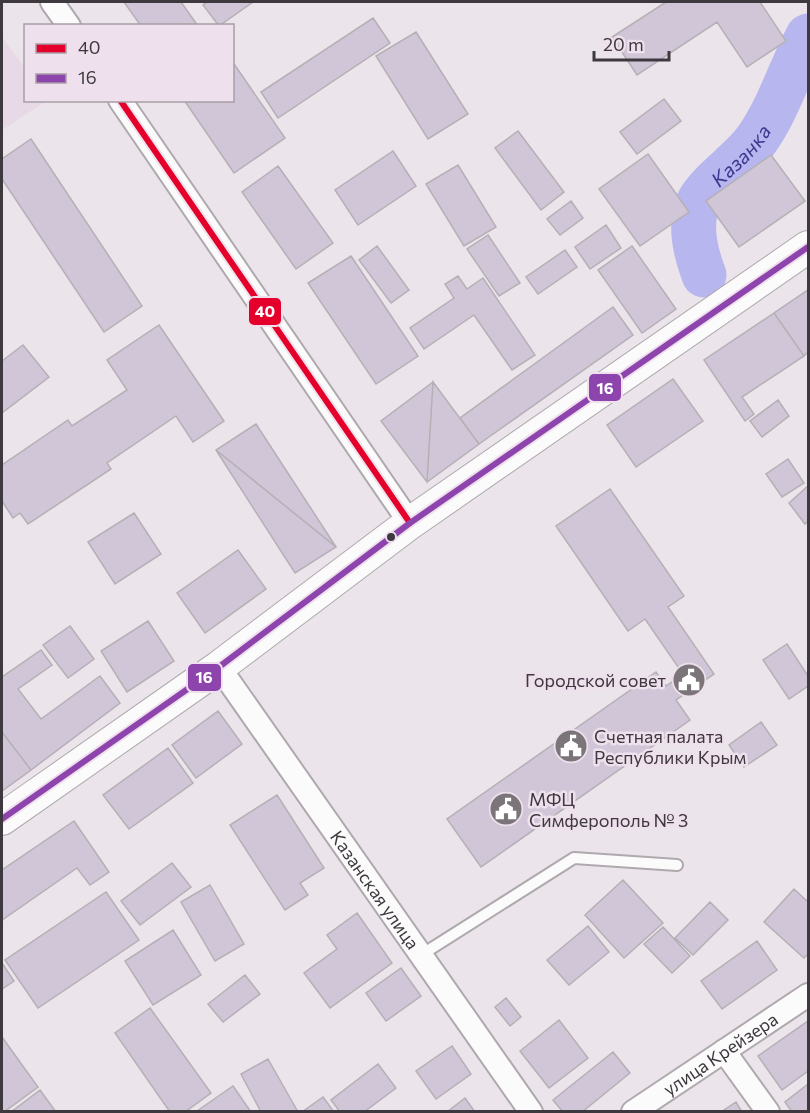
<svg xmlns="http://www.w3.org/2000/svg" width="810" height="1113" viewBox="0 0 810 1113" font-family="Commissioner,sans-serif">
  <rect width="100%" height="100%" fill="#ebe4ea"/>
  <path fill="#e7d9e6" d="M2 37 25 68 26 100 46 101 2 130Z"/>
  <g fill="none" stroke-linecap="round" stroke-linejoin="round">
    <path stroke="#b7b6ef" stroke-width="45" id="s1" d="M704 275C696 254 689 225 698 203 708 182 742 161 757 139 779 108 790 69 808 36"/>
  </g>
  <path fill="#d0c6d7" stroke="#b4b0b5" stroke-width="1.5" d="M124 2H181L198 26H141Z
    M207 2H253L219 26 203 5Z
    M666 2H760L786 41 747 67 717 22 637 75 612 37Z
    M373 18 390 43 278 118 261 92Z
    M416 32 468 114 428 139 376 56Z
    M232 61 285 138 234 173 184 100H232Z
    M664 99 681 121 637 154 620 132Z
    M518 131 564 192 541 210 495 148Z
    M31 139 142 306 104 332 2 179V159Z
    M393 151 416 186 358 225 335 190Z
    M648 154 689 212 640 246 599 189Z
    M771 155 805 201 739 247 706 201Z
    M458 165 496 227 464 246 426 184Z
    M278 166 333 243 296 269 242 192Z
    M571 201 583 218 560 235 547 219Z
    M606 225 621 248 590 269 575 247Z
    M488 235 520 283 499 296 467 249Z
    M377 246 409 290 391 303 359 260Z
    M632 246 676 309 642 333 598 270Z
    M565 250 577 267 538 294 526 277Z
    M351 256 418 356 376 384 308 283Z
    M458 276 467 289 483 278 535 355 512 370 474 315 424 349 410 328 454 298 445 284Z
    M808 290V352L804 356 774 313Z
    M613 307 633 335 479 444 460 418Z
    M774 313 804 356 742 397 754 414 745 421 704 360Z
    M159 325 224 421 193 442 176 416 107 463 111 469 28 524 20 513 13 518 2 501V465L68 420 72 426 127 390 107 360Z
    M23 345 49 377 2 413V361Z
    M673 379 703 421 636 467 607 425Z
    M433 382 427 482 381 421Z
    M433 382 479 444 427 482Z
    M778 400 789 416 762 437 750 421Z
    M256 424 336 547 216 450Z
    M216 450 336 547 295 573Z
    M788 459 804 483 782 497 766 474Z
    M808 486V521L805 524 789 503Z
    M610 489 684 596 668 607 714 674 676 700 690 720 481 867 447 819 656 672 666 686 683 674 645 619 628 631 556 526Z
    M134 513 161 554 115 584 88 542Z
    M238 550 266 589 205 633 177 593Z
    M148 621 174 661 127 692 101 651Z
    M70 626 94 659 68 678 43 645Z
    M787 644 808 676V686L789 699 763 660Z
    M41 650 52 665 18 689 41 719 100 676 120 703 31 770 2 732V677Z
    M218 711 242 744 196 778 172 745Z
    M761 722 777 745 744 767 729 745Z
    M2 732 31 770 2 791Z
    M168 748 193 783 129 829 103 795Z
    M277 795 324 868 300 883 308 895 285 910 230 825Z
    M74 821 109 872 90 885 77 868 2 920V870Z
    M172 863 191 887 140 925 121 901Z
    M623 880 663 923 624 958 585 915Z
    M210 885 244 944 215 961 181 902Z
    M794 889 808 902V954L804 958 764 922Z
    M106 892 139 940 38 1008 5 960Z
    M710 902 728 920 693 955 675 938Z
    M357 913 392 963 330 1008 304 973 337 949 327 935Z
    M588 926 609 952 569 985 547 960Z
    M663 927 690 956 672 973 644 944Z
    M173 930 201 975 153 1005 125 961Z
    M757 941 777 970 722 1009 701 981Z
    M2 963 14 981 2 989Z
    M401 968 421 996 386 1021 366 993Z
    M245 975 260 994 223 1022 208 1004Z
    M506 998 521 1017 510 1026 495 1007Z
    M150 1008 211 1093 185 1112H170L115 1033Z
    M559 1020 588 1058 549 1088 520 1051Z
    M808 1021V1071L782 1090 758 1056Z
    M2 1037 38 1087 4 1112H2Z
    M452 1046 471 1074 436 1099 416 1071Z
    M613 1052 630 1073 582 1112H563L553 1100Z
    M268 1059 298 1112H261L241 1074Z
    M378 1064 396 1088 364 1112H340L331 1100Z
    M808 1084V1112H792L785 1102Z
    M233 1086 251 1112H198L197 1111Z
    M40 1090 56 1112H11Z
    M323 1097 334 1112H302Z
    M465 1098 475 1112H447Z
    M736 1102 742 1112H721Z"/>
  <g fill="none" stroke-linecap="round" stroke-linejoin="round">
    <g stroke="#afa9ae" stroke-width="14">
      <path id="service" d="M421 955 574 858 677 865"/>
    </g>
    <g stroke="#afa9ae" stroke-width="26">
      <g id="minor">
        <path d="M52 2 69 26"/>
        <path d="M120 100 410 523"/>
        <path id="s2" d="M219 667 531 1112"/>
        <path d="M724 1051 768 1112"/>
        <path id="s3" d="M633 1112 808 995"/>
      </g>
    </g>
    <g stroke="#afa9ae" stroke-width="34">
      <path id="secondary" d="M2 819 219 667 410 523 808 247"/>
    </g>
    <use href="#service" stroke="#fcfbfc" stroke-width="10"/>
    <use href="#minor" stroke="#fcfbfc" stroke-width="22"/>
    <use href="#secondary" stroke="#fcfbfc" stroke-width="32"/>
    <g stroke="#eee1ed" stroke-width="10">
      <path id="bus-1" d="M120 100 410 523"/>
    </g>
    <g stroke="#eee1ed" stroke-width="10">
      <path id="bus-2" d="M2 819 219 667 410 523 808 247"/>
    </g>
    <use href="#bus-1" stroke="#e4002b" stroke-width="6"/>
    <use href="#bus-2" stroke="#8e44ad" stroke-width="6"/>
  </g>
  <defs>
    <g id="civic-disc" transform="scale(1.725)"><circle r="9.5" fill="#7b757a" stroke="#eee1ed"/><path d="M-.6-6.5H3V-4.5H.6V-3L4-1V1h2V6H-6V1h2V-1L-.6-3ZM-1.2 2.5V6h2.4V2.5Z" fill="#fff"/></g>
  </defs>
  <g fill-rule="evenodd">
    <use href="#civic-disc" x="689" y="680"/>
    <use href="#civic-disc" x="571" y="746"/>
    <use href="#civic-disc" x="506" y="809"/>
  </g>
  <circle fill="#3e393e" stroke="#eee1ed" stroke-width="2" cx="391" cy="537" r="5"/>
  <g text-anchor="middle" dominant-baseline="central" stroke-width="5" stroke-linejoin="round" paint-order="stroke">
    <g font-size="18" fill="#3e393e" stroke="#eee1ed" text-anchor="start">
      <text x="666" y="680" text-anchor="end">Городской совет</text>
      <text x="594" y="736">Счетная палата<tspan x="594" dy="21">Республики Крым</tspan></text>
      <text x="529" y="799">МФЦ<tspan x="529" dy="21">Симферополь № 3</tspan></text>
    </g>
    <g font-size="18" fill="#3e393e" stroke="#eee1ed">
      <text stroke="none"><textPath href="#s2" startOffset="272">Казанская улица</textPath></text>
      <text stroke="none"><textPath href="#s3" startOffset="105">улица Крейзера</textPath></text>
    </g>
    <g font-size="20" font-style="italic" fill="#3f378f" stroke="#eee1ed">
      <text stroke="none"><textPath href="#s1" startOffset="138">Казанка</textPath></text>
    </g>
  </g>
  <g stroke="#eee1ed" stroke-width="2">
    <rect x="248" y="297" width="34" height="29" rx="6" fill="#e4002b"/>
    <rect x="588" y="373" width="34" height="29" rx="6" fill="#8e44ad"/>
    <rect x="187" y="663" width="35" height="29" rx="6" fill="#8e44ad"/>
  </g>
  <g font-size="16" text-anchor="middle" font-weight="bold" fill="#fff">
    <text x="265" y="317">40</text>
    <text x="605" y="394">16</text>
    <text x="204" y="683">16</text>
  </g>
  <rect width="810" height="1113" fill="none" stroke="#3e393e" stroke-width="6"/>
  <rect x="24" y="24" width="210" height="78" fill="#eee1ed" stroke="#a89ea7" stroke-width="1.5"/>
  <rect x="36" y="44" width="30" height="9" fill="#e4002b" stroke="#a89ea7" stroke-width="1.5"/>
  <text x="78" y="54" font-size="18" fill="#3e393e">40</text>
  <rect x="36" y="74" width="30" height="9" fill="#8e44ad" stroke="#a89ea7" stroke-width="1.5"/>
  <text x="78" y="84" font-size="18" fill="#3e393e">16</text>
  <path d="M594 51v9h75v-9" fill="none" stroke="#3e393e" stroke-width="3"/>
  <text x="603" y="51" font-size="18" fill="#3e393e" stroke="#eee1ed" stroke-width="4.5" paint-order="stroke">20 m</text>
</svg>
